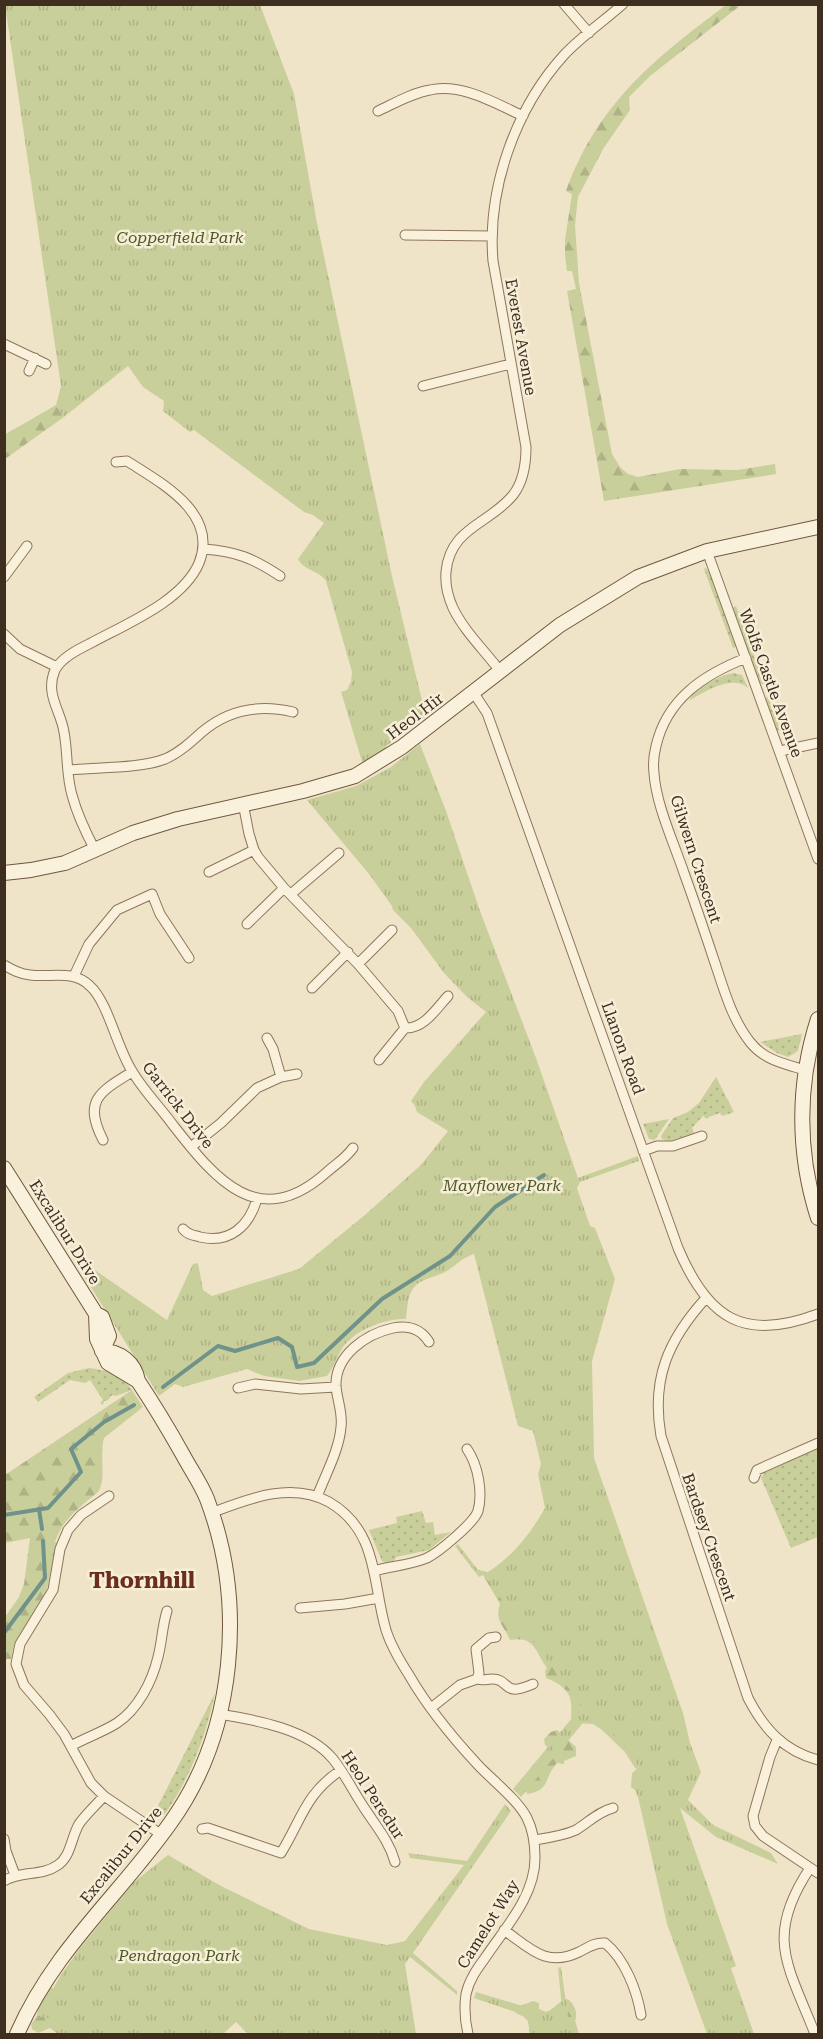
<svg xmlns="http://www.w3.org/2000/svg" width="823" height="2039" viewBox="0 0 823 2039" font-family="'Roboto Serif',serif">
  <defs>
    <pattern id="grass-dots" width="8" height="8" patternUnits="userSpaceOnUse" patternTransform="scale(1.5)"><rect width="8" height="8" fill="#c9cf9b"/><path d="M2 2h.1M6 6h.1" fill="none" stroke="#aeb285" stroke-width="1.8" stroke-linecap="round"/></pattern>
    <pattern id="forest-firs" width="22" height="20" patternUnits="userSpaceOnUse" patternTransform="scale(1.5)"><rect width="22" height="20" fill="#c9cf9b"/><path d="M5 1l3.5 6h-7zM16 11l3.5 6h-7z" fill="#aeb285"/></pattern>
    <pattern id="park-tufts" width="24" height="20" patternUnits="userSpaceOnUse" patternTransform="scale(1.5)"><rect width="24" height="20" fill="#c9cf9b"/><path d="M3 7l-1-3M5 7V3M7 7l1-3M15 17l-1-3M17 17v-4M19 17l1-3" fill="none" stroke="#aeb285"/></pattern>
  </defs>
  <rect width="100%" height="100%" fill="#f0e4c8"/>
  <path fill="url(#grass-dots)" d="M706 568 711 574 736 647 733 648 704 569Z
    M736 606 764 684H762L759 683 732 608Z
    M733 673 742 675 748 688C733 674 704 692 689 701 694 688 719 676 733 673Z
    M768 696 781 731 776 730 765 699Z
    M802 1034 798 1051 788 1057 777 1053 760 1042Z
    M716 1077 734 1112 722 1116 720 1113 709 1117 707 1119 703 1116 692 1128 694 1133 669 1141 662 1139 661 1136 673 1118 688 1112 699 1103Z
    M669 1119 656 1138 654 1140 649 1139 643 1124Z
    M89 1368C106 1370 122 1374 132 1390L116 1396 112 1395 108 1400 104 1401 103 1405 100 1403 103 1400 90 1380 85 1383 70 1380 38 1402 34 1397 68 1373Z
    M818 1447V1537L791 1548 761 1478 765 1470Z
    M422 1511 426 1523 433 1522 435 1535 451 1532 429 1550 396 1557 394 1561 385 1563 382 1561 369 1530 397 1523 396 1517Z
    M215 1693C206 1736 190 1778 165 1814L152 1818Z"/>
  <path fill="url(#forest-firs)" d="M726 5H741L650 76 629 97 630 110 603 149 578 197 575 225 579 283 612 454 620 467 628 474 638 477 680 469 738 470 775 464 776 474 604 501 567 291 576 289 572 271H567L565 255V240L572 194 566 191C598 103 654 59 726 5Z
    M56 405 64 417 5 459 4 435Z
    M132 1390 143 1407 104 1438C99 1455 107 1478 98 1492 80 1507 62 1520 55 1542L57 1543 47 1589 14 1646 11 1659H5V1617L19 1597 24 1584 30 1538 5 1543V1475Z
    M483 1575 534 1595 641 1771 635 1768 625 1752 602 1730 593 1724 573 1723C570 1716 572 1711 571 1704 571 1690 557 1682 546 1678L545 1671 547 1668C534 1650 535 1636 510 1640 504 1625 494 1621 500 1604Z
    M557 1730 576 1747V1756L564 1761V1764L557 1763C543 1779 551 1790 527 1794L525 1783 550 1749 545 1745 544 1739 551 1732Z
    M48 1987 53 1988 58 2034 50 2028 38 2033 32 2029 31 2024 37 2016 38 2010 35 2007Z
    M567 1999C576 2004 579 2017 573 2025L529 2022 524 2017 516 2013 515 2008 533 2001 539 2003V2009L546 2012C555 2009 558 2001 567 1999Z"/>
  <path fill="url(#park-tufts)" d="M5 5H260L294 94 317 223 358 416 392 576 425 713 427 716 386 746 388 750 363 765 341 692 347 690 351 682 352 672 326 581C320 571 303 570 298 559L324 523 313 515 304 512 194 430 190 432 163 411 164 401 143 387 128 366 64 417 56 405 61 386Z
    M420 744 446 811 480 911 536 1058 578 1178 638 1156 639 1161 580 1182 577 1188 590 1226 595 1228 615 1279 592 1361 594 1458 683 1713 690 1743 701 1772 688 1800 713 1825 771 1853 778 1864 716 1837 680 1808 736 1966 731 1968 754 2034H707L667 1924 638 1797 635 1790 631 1787 632 1773 639 1767C625 1749 609 1717 583 1723L521 1797 513 1789 582 1706 483 1575 479 1577 455 1546 458 1544 478 1570 488 1572C513 1556 531 1533 545 1508L538 1474 541 1464 533 1431 518 1426 474 1254C461 1258 456 1266 445 1272 438 1276 430 1277 422 1281 407 1288 408 1305 406 1319 386 1318 355 1330 343 1347 337 1356 334 1368 327 1376L299 1381 264 1376 247 1369 183 1387 175 1384 159 1396 69 1252 167 1320 193 1264 198 1263 203 1290 212 1296 299 1269 366 1214 421 1165 448 1131 417 1112 415 1106 411 1101 424 1082 486 1012 467 997 444 973 411 928 393 910 392 906 369 874 307 800 356 786 391 767Z
    M505 1804 511 1811 413 1953 457 1991V1995L410 1957 405 1964 416 2034H248L236 2022 223 2034H58L51 2028 53 2019 37 2016 61 1975 80 1948 134 1882 168 1855 221 1886 309 1929 387 1945 405 1941 464 1865 410 1858 408 1853 467 1861Z
    M561 1967 568 2017H574L579 2034H530L527 2016 474 1998 476 1992 563 2018 558 1968Z"/>
  <g fill="none" stroke-linecap="round" stroke-linejoin="round">
    <path stroke="#6f938a" stroke-width="4" d="M163 1387 218 1346 235 1351 278 1338 292 1347 297 1367 314 1363 382 1299 450 1256 495 1207 544 1175
      M39 1509 42 1529
      M4 1515 48 1508 81 1472 71 1449 104 1422 134 1405
      M4 1633 45 1578 43 1541"/>
    <g stroke="#8d765c" stroke-width="11">
      <path id="street" d="M564 4 589 33
        M378 111C395 103 412 93 430 90 462 83 495 103 523 116
        M405 235 492 236
        M4 344 46 364
        M29 371 35 358
        M423 386 510 364
        M203 549C235 551 253 558 280 576
        M707 551 818 859
        M4 577 27 546
        M4 634 20 649 57 667
        M746 658C703 675 667 699 656 746 654 754 653 765 654 773 656 805 674 843 684 873 695 903 705 933 715 963 724 990 732 1019 750 1042 764 1060 785 1064 805 1070
        M500 671C485 651 464 631 453 608 448 597 445 584 446 572 450 527 490 524 513 495 524 481 526 464 526 447L493 261C487 189 515 109 564 55 582 36 604 21 623 4
        M473 692 487 713 678 1248C708 1319 744 1342 818 1314
        M780 751 818 743
        M68 770C96 767 139 769 165 759 179 753 191 742 202 732 229 709 259 704 293 712
        M243 803 249 834 254 850 258 857 284 888 358 964 398 1011 405 1028C424 1029 436 1009 448 996
        M95 850C86 833 77 814 72 795 66 775 68 753 64 732 62 718 54 706 52 692 51 685 52 677 55 670 62 657 79 649 91 643 126 624 183 601 199 563 219 513 161 483 127 461L116 462
        M209 872 254 850
        M291 894 339 853
        M247 924 284 888
        M358 964 392 930
        M4 965C13 970 20 974 30 975 50 978 73 969 90 986 108 1002 117 1048 132 1071 143 1090 160 1107 173 1125 216 1180 259 1233 327 1172 336 1164 346 1158 353 1148
        M74 976 89 944 117 910 152 894 160 914 189 958
        M312 988 348 952
        M267 1038 273 1049 281 1077
        M379 1060 405 1028
        M103 1140C83 1101 99 1092 132 1072
        M191 1147 221 1123 257 1088 281 1077 297 1074
        M643 1151 657 1146H673L702 1136
        M183 1229C188 1235 193 1235 200 1237 230 1244 249 1226 257 1199
        M706 1298C668 1340 651 1379 661 1436L748 1698C764 1729 784 1751 818 1760
        M238 1388 255 1384 301 1389 336 1387
        M754 1478 757 1470 818 1443
        M109 1496 81 1515 68 1530 60 1549 53 1590 20 1644 16 1664 24 1685 49 1714 64 1734 91 1783 104 1796 162 1835
        M317 1497C325 1475 339 1451 341 1427 343 1413 337 1400 336 1386 335 1355 366 1334 393 1328 408 1325 421 1329 429 1342
        M211 1513C248 1499 291 1481 329 1502 379 1531 372 1583 386 1630 391 1646 400 1661 409 1675 428 1708 452 1737 478 1765 492 1780 518 1800 527 1818 533 1830 535 1845 535 1858 535 1896 505 1928 485 1958 477 1969 469 1980 466 1994 464 2008 465 2021 468 2034
        M374 1571C391 1566 411 1565 427 1558 439 1552 474 1523 478 1511 483 1492 478 1465 467 1449
        M300 1608 345 1604 379 1598
        M477 1679 479 1673 476 1649 489 1638 496 1637
        M431 1708 460 1685 477 1679C484 1681 486 1679 492 1679 511 1679 501 1698 533 1684
        M219 1714C256 1720 308 1729 333 1759 345 1774 353 1791 363 1806 375 1825 389 1840 395 1862
        M777 1740 770 1757 753 1816 755 1826 763 1836 818 1873
        M71 1746C85 1738 103 1732 117 1723 138 1709 152 1682 158 1657 162 1642 162 1627 167 1611
        M202 1829 208 1828 281 1853C302 1819 305 1794 341 1770
        M4 1839 6 1851 15 1875
        M534 1840C547 1838 563 1836 576 1830 589 1822 598 1812 613 1808
        M810 1868C764 1937 788 1965 815 2034
        M4 1881C21 1870 41 1877 58 1865 71 1856 71 1838 79 1824 86 1814 96 1805 104 1796
        M504 1930C530 1948 546 1968 579 1952 587 1948 595 1942 605 1943 625 1959 637 1991 641 2015"/>
    </g>
    <g stroke="#6f573f" stroke-width="16">
      <path id="secondary" d="M4 873 31 870 65 863 133 833 178 819 303 791 355 776 402 747 560 625 638 577 707 551 818 527
        M818 1019C797 1084 797 1153 818 1218
        M4 1168 96 1314 102 1317 109 1336 102 1351
        M96 1314 97 1339 108 1363 138 1381
        M17 2034C55 1948 119 1896 171 1822 236 1731 246 1602 207 1499 201 1484 191 1470 183 1455 169 1430 154 1405 138 1381 135 1363 120 1351 102 1351"/>
    </g>
    <use href="#street" stroke="#faf1dc" stroke-width="9"/>
    <use href="#secondary" stroke="#faf1dc" stroke-width="14"/>
  </g>
  <g text-anchor="middle" dominant-baseline="central" stroke-width="5" stroke-linejoin="round" paint-order="stroke">
    <g font-size="16" font-style="italic" fill="#4d5a26" stroke="#f7eed8">
      <text x="180" y="237">Copperfield Park</text>
      <text x="502" y="1185">Mayflower Park</text>
      <text x="179" y="1955">Pendragon Park</text>
    </g>
    <g font-size="16" fill="#3d2e20" stroke="#f7eed8">
      <text transform="translate(521 337) rotate(80)">Everest Avenue</text>
      <text transform="translate(771 683) rotate(70)">Wolfs Castle Avenue</text>
      <text transform="translate(415 716) rotate(-37)">Heol Hir</text>
      <text transform="translate(696 859) rotate(72)">Gilwern Crescent</text>
      <text transform="translate(623 1048) rotate(70)">Llanon Road</text>
      <text transform="translate(178 1105) rotate(52)">Garrick Drive</text>
      <text transform="translate(65 1232) rotate(58)">Excalibur Drive</text>
      <text transform="translate(709 1537) rotate(71)">Bardsey Crescent</text>
      <text transform="translate(373 1795) rotate(57)">Heol Peredur</text>
      <text transform="translate(121 1855) rotate(-51)">Excalibur Drive</text>
      <text transform="translate(488 1924) rotate(-58)">Camelot Way</text>
    </g>
    <g font-size="22" font-weight="bold" fill="#6b2e1e" stroke="#f7eed8">
      <text x="142" y="1580">Thornhill</text>
    </g>
  </g>
  <rect width="823" height="2039" fill="none" stroke="#3d2e20" stroke-width="12"/>
</svg>
